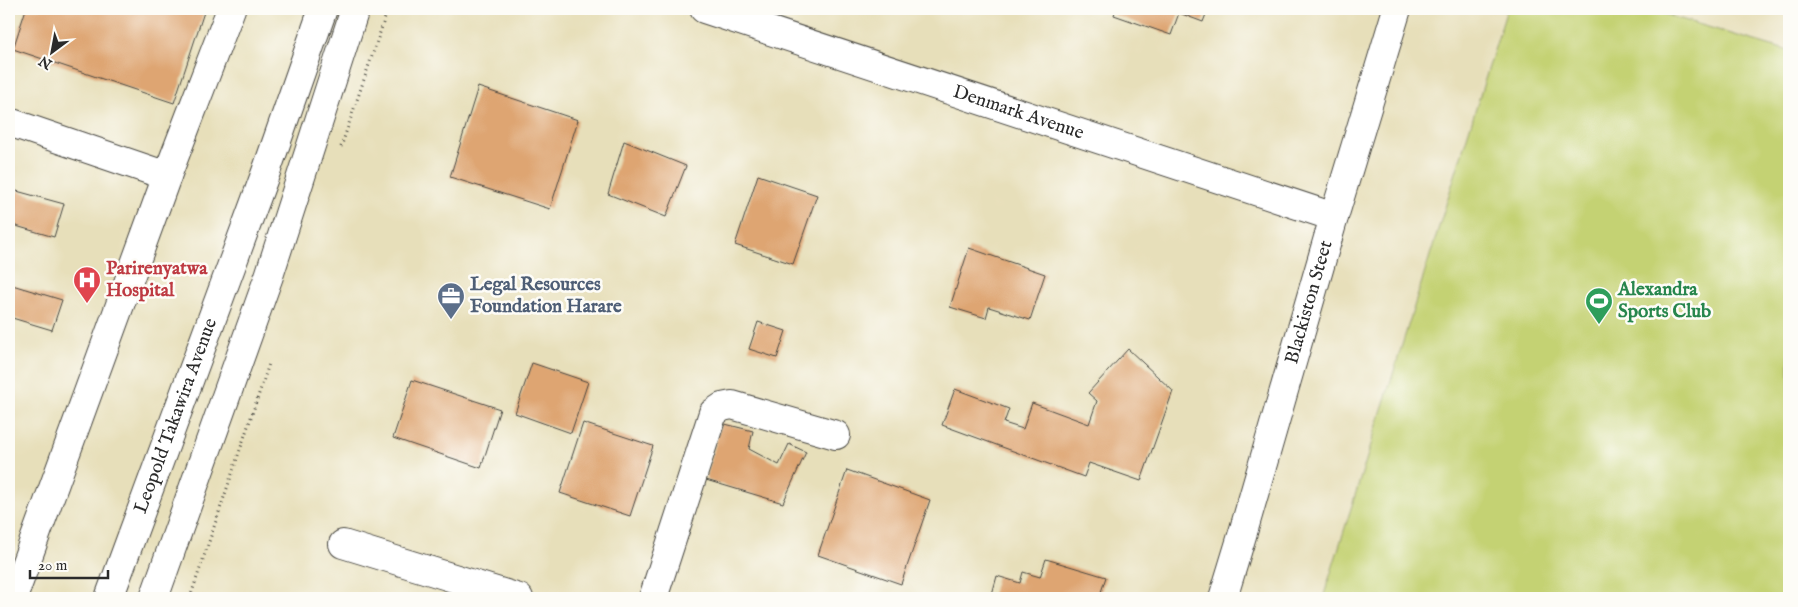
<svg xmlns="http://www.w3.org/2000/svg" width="1798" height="607" viewBox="0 0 1798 607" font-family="'IM FELL English',serif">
  <rect width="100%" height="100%" fill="#fdfcf7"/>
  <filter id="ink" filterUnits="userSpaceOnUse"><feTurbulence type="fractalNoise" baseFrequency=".02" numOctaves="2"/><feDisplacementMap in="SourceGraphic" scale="10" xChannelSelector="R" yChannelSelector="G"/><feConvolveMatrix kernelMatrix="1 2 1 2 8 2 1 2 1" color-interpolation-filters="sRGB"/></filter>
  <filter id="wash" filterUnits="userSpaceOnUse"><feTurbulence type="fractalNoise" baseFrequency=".0096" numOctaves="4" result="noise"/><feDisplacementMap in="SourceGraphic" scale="20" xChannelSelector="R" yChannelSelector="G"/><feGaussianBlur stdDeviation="1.12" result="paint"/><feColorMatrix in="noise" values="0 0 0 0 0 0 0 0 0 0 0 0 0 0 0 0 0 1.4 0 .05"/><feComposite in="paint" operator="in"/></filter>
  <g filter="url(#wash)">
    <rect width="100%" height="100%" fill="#e7dfba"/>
    <path fill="#c4d273" stroke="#787e4f" d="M1507 9H1647L1789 51V598H1323Z"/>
    <g id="blocks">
      <path fill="#dea572" d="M26 9H205L174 103 13 49Z
        M1116 9H1208L1203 22 1179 13 1171 35 1114 15Z
        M478 87 578 120 550 209 450 177Z
        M624 141 686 166 666 217 608 194Z
        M758 175 817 195 793 264 735 245Z
        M13 190 64 204 54 237 9 224V204Z
        M969 248 1045 274 1030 320 989 307 986 318 950 307Z
        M9 284 62 300 52 330 9 317Z
        M758 322 786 331 777 358 749 349Z
        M1128 349 1173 391 1141 481 1089 463 1084 477 942 425 955 389 1009 409 1004 423 1023 429 1032 403 1089 424 1097 401 1088 393Z
        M532 363 588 382 571 433 515 413Z
        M412 380 500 409 481 468 393 438Z
        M583 423 653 446 630 516 560 493Z
        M721 423 753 431 749 449 779 465 789 444 806 452 783 503 706 480Z
        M847 470 930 500 901 584 818 555Z
        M1046 559 1106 577 1099 598H991L997 576 1020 583 1023 572 1040 577Z"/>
    </g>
  </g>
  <g filter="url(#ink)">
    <use href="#blocks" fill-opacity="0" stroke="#474640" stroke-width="1"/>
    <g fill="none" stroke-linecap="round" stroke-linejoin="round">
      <g stroke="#474640" stroke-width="30">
        <g id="minor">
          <path id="s1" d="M704 9 1334 217"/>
          <path d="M9 122 167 176"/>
          <path d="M343 544 519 598"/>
          <path d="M13 598 167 176 231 9"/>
          <path d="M653 598 713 413 722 407 732 405 836 435"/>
          <path id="s2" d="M1223 598 1244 529 1334 217 1397 9"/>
        </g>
      </g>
      <g stroke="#474640" stroke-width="30">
        <g id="major">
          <path id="s3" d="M109 598 266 172 323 9"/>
          <path d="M154 598 269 276 355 9"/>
        </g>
      </g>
      <path stroke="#474640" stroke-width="3" stroke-dasharray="1 4" stroke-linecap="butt" d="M341 147 388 9
        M190 598 269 364"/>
      <use href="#minor" stroke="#fff" stroke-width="28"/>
      <use href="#major" stroke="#fff" stroke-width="28"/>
    </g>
  </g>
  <defs>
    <g id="hospital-pin" transform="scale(1.4375)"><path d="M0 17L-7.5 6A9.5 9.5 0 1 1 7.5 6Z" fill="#e0444e" stroke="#fdfcf7"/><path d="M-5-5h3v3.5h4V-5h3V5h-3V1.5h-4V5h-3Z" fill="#fff"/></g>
    <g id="office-pin" transform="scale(1.4375)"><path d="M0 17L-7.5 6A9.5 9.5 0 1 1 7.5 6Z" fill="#5c6f8a" stroke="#fdfcf7"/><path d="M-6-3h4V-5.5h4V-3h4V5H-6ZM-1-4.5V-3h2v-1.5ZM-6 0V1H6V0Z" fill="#fff"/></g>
    <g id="stadium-pin" transform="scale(1.4375)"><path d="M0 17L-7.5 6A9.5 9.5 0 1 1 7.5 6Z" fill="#2e9e5b" stroke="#fdfcf7"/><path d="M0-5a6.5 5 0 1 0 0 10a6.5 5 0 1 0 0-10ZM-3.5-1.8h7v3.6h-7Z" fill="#fff"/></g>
  </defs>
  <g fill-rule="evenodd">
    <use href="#hospital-pin" x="87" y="280"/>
    <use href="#office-pin" x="451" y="296"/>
    <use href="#stadium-pin" x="1599" y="301"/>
  </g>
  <g text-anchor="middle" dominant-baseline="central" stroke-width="5" stroke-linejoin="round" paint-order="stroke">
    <g font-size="19" fill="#2b2b2b" stroke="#fdfcf7">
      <text stroke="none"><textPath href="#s1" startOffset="331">Denmark Avenue</textPath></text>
      <text stroke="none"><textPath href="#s2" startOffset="308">Blackiston Steet</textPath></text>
      <text stroke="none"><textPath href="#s3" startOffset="194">Leopold Takawira Avenue</textPath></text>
    </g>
    <g font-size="19" font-weight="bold" fill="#be3a42" stroke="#fdfcf7" text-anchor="start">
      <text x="106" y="269">Parirenyatwa<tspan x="106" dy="22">Hospital</tspan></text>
    </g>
    <g font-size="19" font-weight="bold" fill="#4e5e75" stroke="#fdfcf7" text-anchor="start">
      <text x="470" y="285">Legal Resources<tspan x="470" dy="22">Foundation Harare</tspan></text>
    </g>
    <g font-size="19" font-weight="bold" fill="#27864d" stroke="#fdfcf7" text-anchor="start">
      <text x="1618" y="290">Alexandra<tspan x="1618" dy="22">Sports Club</tspan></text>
    </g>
  </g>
  <rect width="1798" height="607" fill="none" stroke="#fdfcf7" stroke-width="30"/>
  <g transform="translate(52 52) rotate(212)" stroke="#fdfcf7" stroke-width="4" paint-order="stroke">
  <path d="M0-4L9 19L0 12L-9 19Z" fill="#2b2b2b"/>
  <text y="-8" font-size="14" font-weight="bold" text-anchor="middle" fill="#2b2b2b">N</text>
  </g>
  <path d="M30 570v8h78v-8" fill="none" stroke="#2b2b2b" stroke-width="2.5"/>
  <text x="38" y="570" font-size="15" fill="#2b2b2b" stroke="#fdfcf7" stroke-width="4" paint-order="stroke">20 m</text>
</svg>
